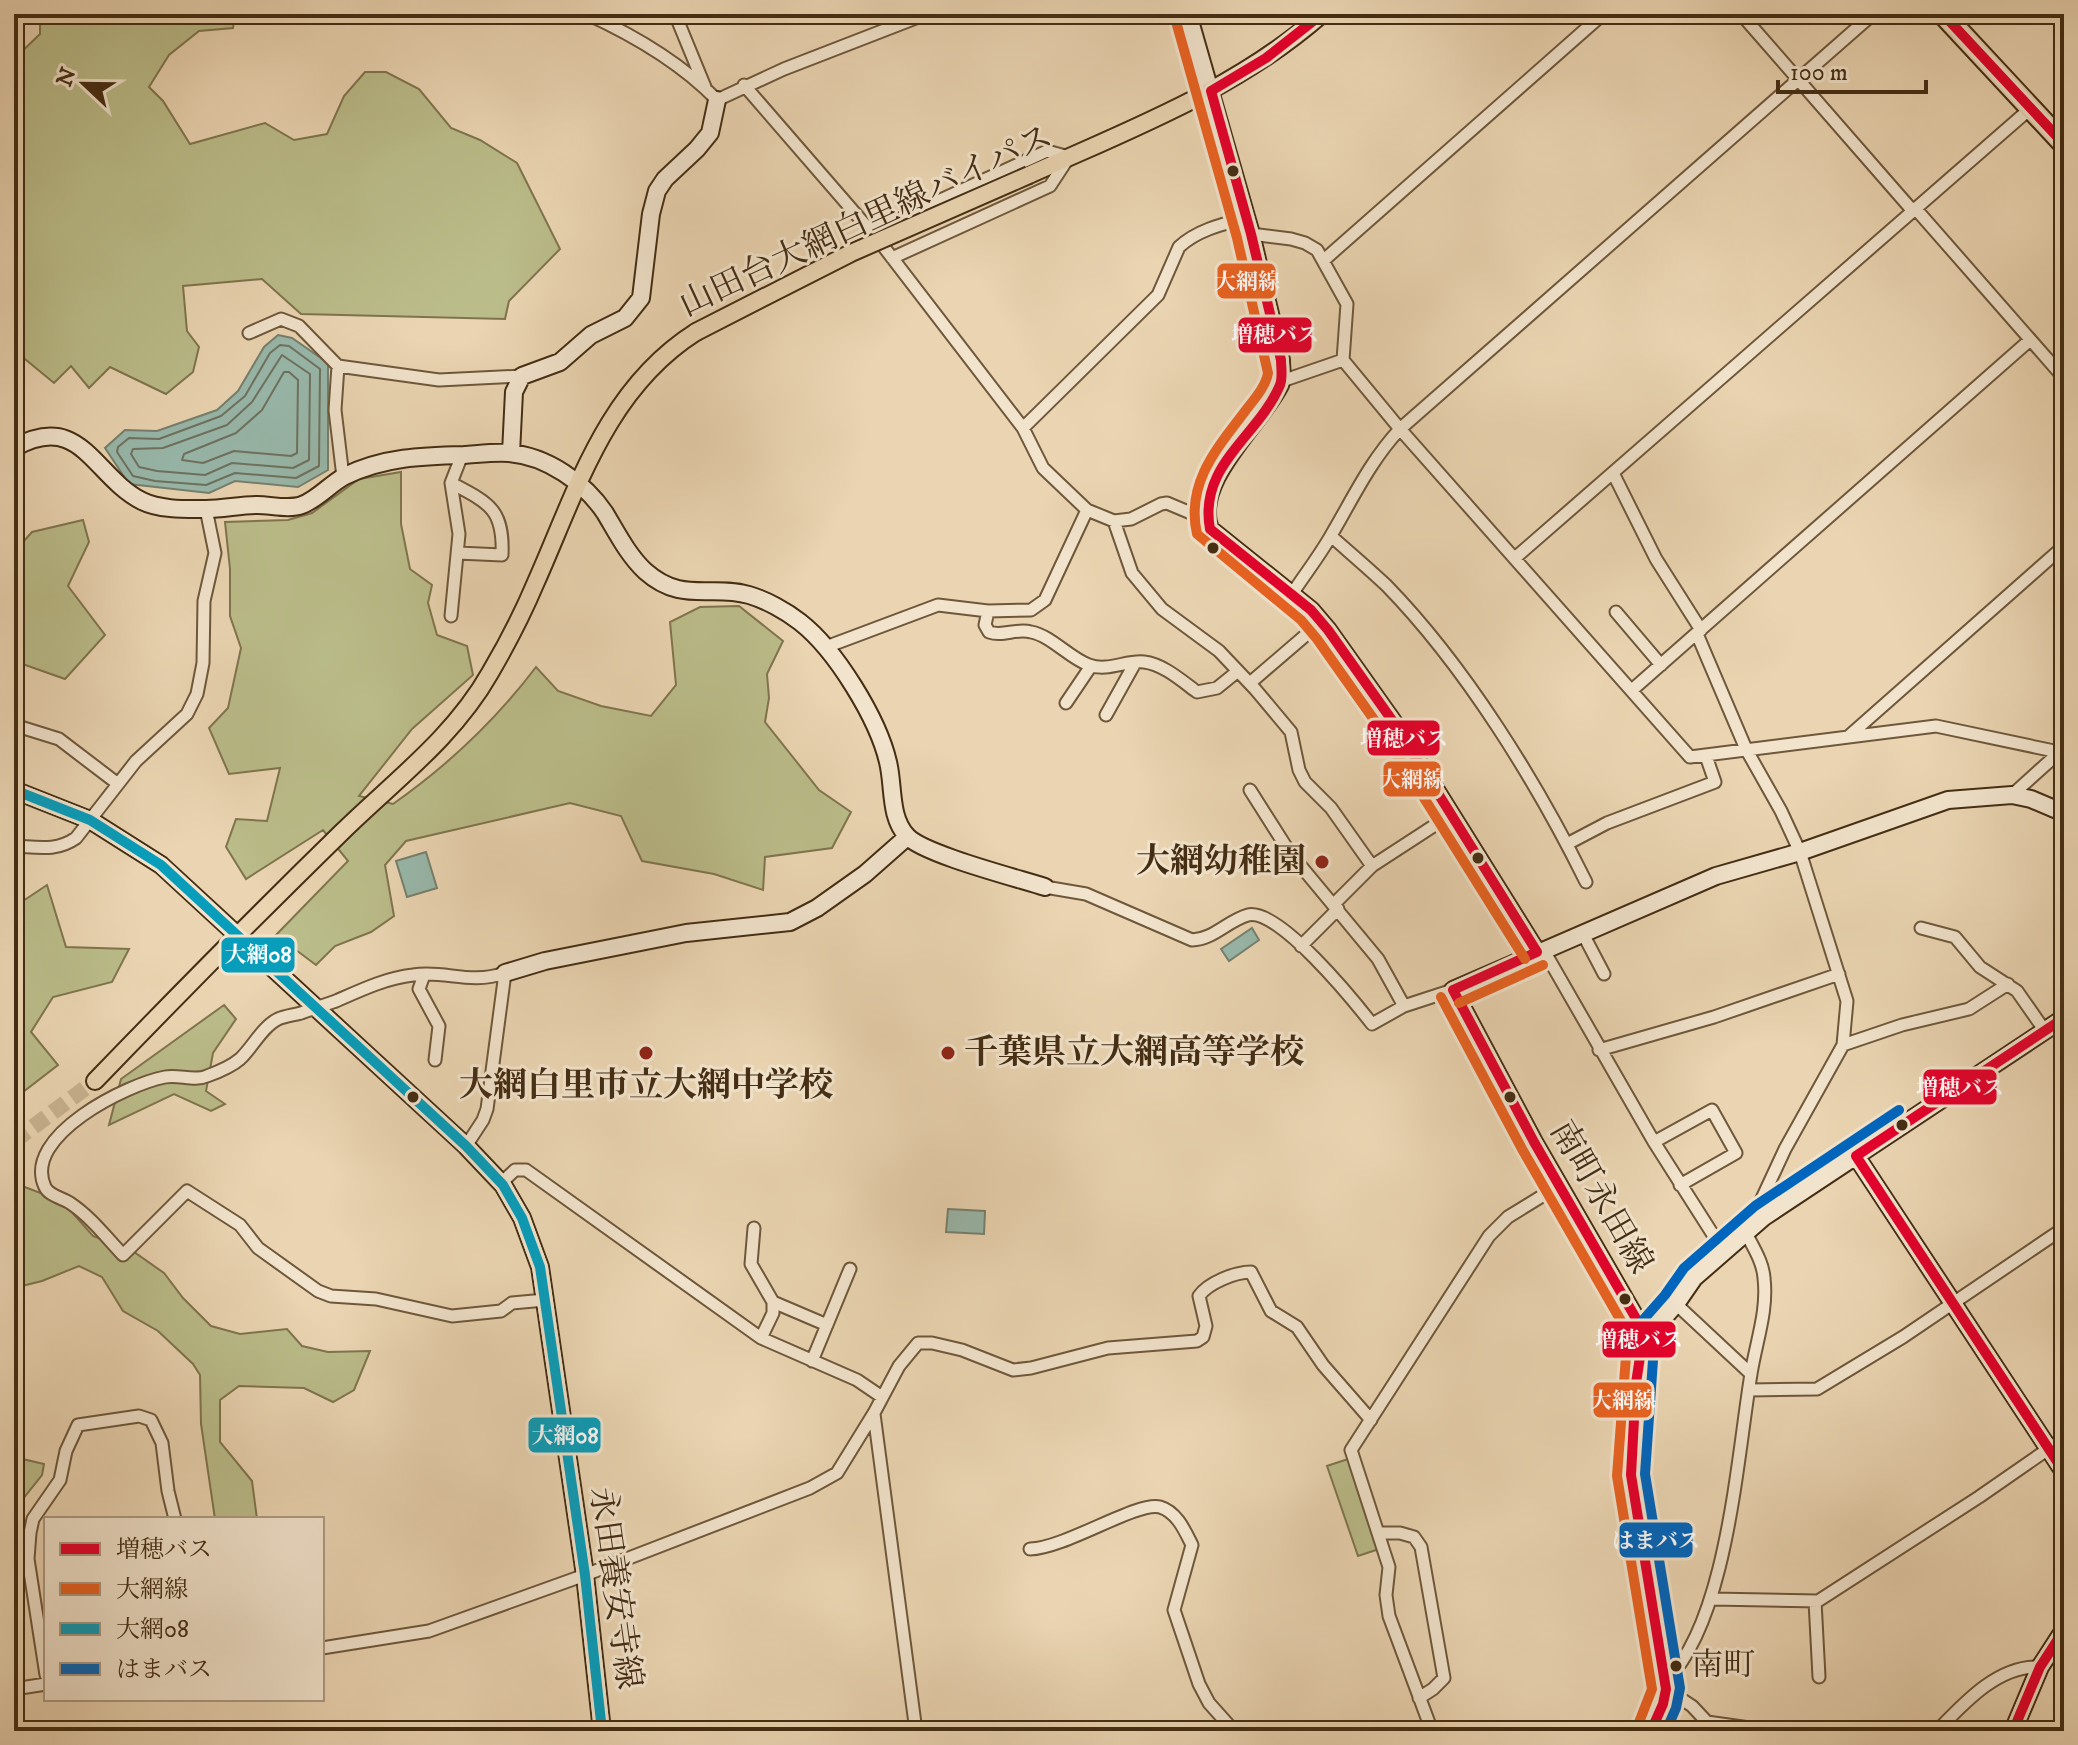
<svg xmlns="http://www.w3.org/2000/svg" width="2078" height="1745" viewBox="0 0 2078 1745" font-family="'IM FELL DW Pica','Noto Serif JP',serif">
  <rect width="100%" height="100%" fill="#ead4b1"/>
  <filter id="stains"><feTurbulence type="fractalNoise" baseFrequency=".0025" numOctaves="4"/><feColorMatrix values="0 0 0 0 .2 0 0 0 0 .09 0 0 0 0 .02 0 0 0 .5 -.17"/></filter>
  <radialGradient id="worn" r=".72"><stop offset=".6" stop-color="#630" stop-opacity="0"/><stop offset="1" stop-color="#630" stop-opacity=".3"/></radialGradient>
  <path fill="#babc89" stroke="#7f744e" stroke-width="2" d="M40 14H235L233 28 199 31 169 55 149 87 163 101 190 144 265 123 294 140 327 134 344 96 365 72H386L419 89 451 128 480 140 517 163 560 249 509 301 505 319 301 314 262 279 183 286 187 331 199 347 193 372 166 394 110 367 89 388 71 366 54 383 14 350V59L40 34Z
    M401 472V524L410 569 432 585 428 603 437 635 467 646 473 675 412 729 359 796 393 804C447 766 496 720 536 667L558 691 601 706 651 716 676 685 670 622 700 607 739 606 783 641 767 674 769 698 765 722 819 790 851 812 832 848 765 857 763 890 714 874 642 861 621 816 570 803 406 841 385 865 394 916 371 932 335 946 316 965 276 935 348 861 323 830 246 879 226 847 236 819 267 821 280 768 229 774 209 728 228 708 241 648 230 616V569L225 522 288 520 312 513 359 479Z
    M83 520 89 542 68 586 105 635 65 679 14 661V552L32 532Z
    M47 885 66 947 129 949 112 982 53 997 31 1032 58 1065 14 1099V907Z
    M224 1005 236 1019 213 1053 206 1091 225 1104 211 1111 174 1094 109 1125 121 1079Z
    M22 1186 62 1201 93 1236 134 1252 164 1273 183 1298 211 1326 240 1334 287 1329 302 1346 328 1352 370 1351 354 1390 333 1402 304 1388 239 1386 220 1400V1442L252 1481 257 1519H215L201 1424 200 1375 193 1364 158 1331 123 1311 102 1277 79 1266 42 1281 14 1288V1187Z
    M14 1457 44 1464 42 1475 18 1505 14 1506Z
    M1348 1459 1379 1549 1358 1556 1327 1466Z"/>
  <path fill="#98b8ab" stroke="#76806e" stroke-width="2" d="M278 335 292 338 328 363V470L298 487 235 481 209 493 129 484 105 448 125 430 157 431 217 410 238 391 264 347Z
    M426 852 437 888 407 897 396 861Z
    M1252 928 1259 940 1229 961 1221 949Z
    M948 1209 985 1211 984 1234 946 1232Z"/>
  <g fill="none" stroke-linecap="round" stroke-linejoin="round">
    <path stroke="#6e725f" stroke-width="2" d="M280 345 289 346 320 369 319 466 296 478 235 473 206 485 155 481 133 476 117 452 118 447 129 438 159 439 221 416 245 396 270 353Z
      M282 355 310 374 309 460 293 468 232 463 205 475 157 471 139 467 131 454 133 449 163 448 227 425 252 402Z
      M284 372H289L298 380 297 453 291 456 234 451 203 463 182 460 184 454 236 433 262 410Z"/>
    <path stroke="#c9b391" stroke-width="16" stroke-dasharray="16 8" stroke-linecap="butt" d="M14 1141 95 1081"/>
    <g stroke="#6e573a" stroke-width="15">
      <path id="street" d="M587 14C633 35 681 63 717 100L784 69 926 14
        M675 14 705 87
        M1741 14 1912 210
        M744 85 880 242 1023 428 1043 468 1087 510 1114 521 1131 519 1161 504 1167 503 1205 519
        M1915 208 2064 378
        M871 232 1047 151 1069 157 1050 186 892 258
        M1251 234 1291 239 1305 243 1317 250 1347 304 1343 360 1400 429 1690 757 1936 726 2059 752
        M1324 260 1603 14
        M249 333 281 319 299 326 338 366 439 380 522 376
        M338 366 335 410 343 477
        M1282 381 1343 360
        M1023 428 1158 295 1179 247C1197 230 1223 224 1246 218
        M1613 473 1656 559 1701 630
        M451 483C489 503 504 509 502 555L458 553
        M1114 521 1132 573 1162 609 1219 651 1255 689 1291 732 1299 770 1305 782 1331 808 1372 866
        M1331 536C1349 552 1368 568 1386 585 1465 666 1536 781 1586 882
        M1515 558 2031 108
        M1292 594C1305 574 1321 554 1333 532 1354 496 1371 460 1400 429L1873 14
        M988 611 985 625 989 632C1003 637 1016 628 1031 632 1052 636 1069 658 1089 665 1108 672 1126 660 1144 662 1163 664 1182 681 1197 692L1217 688 1238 671
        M1616 612 1661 665
        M451 616 459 534 451 483 462 455
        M826 647 938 605 988 611 1031 610 1045 600 1087 510
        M1250 683 1321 622
        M1632 690 2030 340
        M1066 703 1091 666
        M1106 715 1135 663
        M14 725 59 739 118 784
        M1850 735 2064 546
        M1250 790 1290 853 1378 959 1404 1006
        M2012 795 2063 749
        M1567 844 1607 823 1715 782 1706 756
        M14 846C37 847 56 852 76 838L136 761 187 714 197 694 203 663 204 601 215 553 206 509
        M1045 887 1086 894 1192 940C1214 939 1227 921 1248 915 1278 907 1354 1001 1372 1024L1404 1006 1453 990
        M1334 904 1372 866 1452 814
        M1921 928 1955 937 1980 967 2017 991 2045 1031
        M1582 932 1604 974
        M1301 946 1338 909
        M1543 949 1654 1142 1724 1252
        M424 975 419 989 439 1026 435 1060
        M336 1001C361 990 386 978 413 975 446 970 469 985 505 973L487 1109 483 1120 466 1146
        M301 1013C294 1015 285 1016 278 1019 263 1026 252 1048 240 1059 232 1066 218 1072 207 1076 194 1082 179 1074 165 1077 128 1084 21 1136 45 1187 49 1196 63 1198 70 1203 91 1217 106 1237 123 1255L187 1191 240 1225 258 1248 318 1291 331 1296 376 1299 452 1316 501 1311 512 1303 545 1300
        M1843 1045 1902 1025 1969 1009 2008 984
        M1599 1050 1714 1017 1839 974
        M1654 1142 1712 1110 1736 1153 1680 1185
        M501 1183 515 1170H526L761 1338 857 1380 882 1397
        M754 1228 751 1264 773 1302V1313L761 1338
        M773 1302 827 1325
        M1676 1304 1751 1374
        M812 1361 850 1269
        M1750 1390 1817 1389 1903 1337 2064 1228
        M874 1414 916 1731
        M1378 1533H1400L1414 1537 1421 1547 1444 1678 1433 1689 1419 1698
        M1030 1549C1066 1548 1137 1501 1160 1507 1177 1512 1185 1531 1192 1545L1174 1610 1199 1684 1209 1703 1234 1731
        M1712 1599 1818 1601 1979 1497 2064 1438
        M1815 1601 1819 1677
        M322 1648 429 1631 585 1575 810 1488 837 1473 874 1413 899 1366 918 1343H932L962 1350 1013 1370 1031 1368 1108 1348 1197 1341 1203 1337 1206 1326 1199 1296C1208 1283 1235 1272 1251 1272L1271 1311 1297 1327 1323 1365 1371 1420
        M46 1675 28 1559 30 1533 33 1519 60 1480 66 1451 78 1425 139 1416 151 1420 162 1443 168 1491 175 1519
        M1666 1681C1727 1621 1737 1458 1751 1374 1756 1342 1768 1311 1764 1278 1763 1262 1753 1247 1746 1233L1785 1149 1843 1045 1847 1001 1800 852 1781 811 1746 749 1697 634
        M14 1689 46 1684
        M1666 1689 1692 1706 1707 1722 1771 1731
        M1432 1731 1389 1616 1386 1595 1389 1567 1351 1450 1489 1236 1508 1217 1560 1185
        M1937 1731C1964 1703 1998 1665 2040 1667"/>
    </g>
    <g stroke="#442d13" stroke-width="20">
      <path id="secondary" d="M1188 14 1251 234 1281 360C1281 368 1283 378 1280 385 1261 423 1191 483 1210 529L1311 610 1328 630 1394 723 1537 952
        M14 448C81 410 93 476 142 501 160 510 186 509 206 509 223 509 240 505 257 505 272 505 288 510 302 505 318 499 330 484 345 476 384 457 422 456 464 455 479 454 495 452 509 453 547 456 585 483 605 513 617 533 628 555 645 571 682 604 710 584 749 595 766 600 786 611 800 622 836 650 878 719 888 762 894 786 889 817 907 836 923 854 1017 878 1045 887
        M511 453 514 392 522 376 560 362 591 335 625 318 641 298 651 214 657 191 665 179 697 149 710 133 717 100
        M14 790 90 820 161 865 466 1146 503 1185 522 1218 540 1267 585 1575 602 1731
        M505 973 545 961 686 933 790 922 817 908 865 874 907 837
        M1856 1156 2064 1472
        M1640 1345 1676 1304 1694 1278 1764 1217 2064 1018
        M1651 1731 1663 1704 1666 1689 1631 1475 1636 1383 1640 1357 1638 1322 1534 1142 1453 990 1716 876 1800 852 1948 800 2012 795 2031 799 2064 813"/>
    </g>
    <g stroke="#442d13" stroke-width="20">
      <path id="primary" d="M1029 175C1131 129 1237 89 1322 14
        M95 1081C176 997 258 914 342 832 394 781 453 738 490 673 507 644 523 613 536 582 577 490 606 389 696 332
        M2013 1731 2040 1667 2064 1630"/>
    </g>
    <g stroke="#442d13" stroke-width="24">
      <path id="highway" d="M1943 14 2064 144"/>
    </g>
    <use href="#street" stroke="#f1e3cc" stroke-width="11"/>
    <use href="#secondary" stroke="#f1e3cc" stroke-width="16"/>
    <use href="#primary" stroke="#ead4b1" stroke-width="16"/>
    <use href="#highway" stroke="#ead4b1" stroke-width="20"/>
    <g stroke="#6e573a" stroke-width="15" stroke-linecap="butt">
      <path id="street-bridge" d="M301 1013 336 1001"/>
    </g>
    <g stroke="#442d13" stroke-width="20" stroke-linecap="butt">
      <path id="primary-bridge" d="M696 332 851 253 1029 175"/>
    </g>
    <use href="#street-bridge" stroke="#f1e3cc" stroke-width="11"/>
    <use href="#primary-bridge" stroke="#ead4b1" stroke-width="16"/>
    <g stroke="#f1e3cc" stroke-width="16">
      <path id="bus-1" d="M1943 14 2064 144
        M1211 91 1251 234 1281 360C1281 368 1283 377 1280 385 1258 437 1198 465 1210 529L1311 610 1328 630 1394 723 1537 952
        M1211 91 1266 58 1322 14
        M1453 990 1534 1142 1638 1322 1640 1357 1636 1383 1631 1475 1666 1689 1663 1704 1651 1731
        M1453 990 1537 952
        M1856 1156 2064 1472
        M1856 1156 2064 1018
        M2013 1731 2040 1667 2064 1630"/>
    </g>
    <g stroke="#f1e3cc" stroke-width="16">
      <path id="bus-2" d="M1175 18 1237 238 1268 373C1266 385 1257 396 1249 406 1220 445 1185 481 1197 534L1301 620 1317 639 1382 731 1525 959
        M1441 997 1522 1149 1624 1326 1626 1356 1617 1476 1652 1689 1638 1725
        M1459 1003 1543 965"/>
    </g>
    <g stroke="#f1e3cc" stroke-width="16">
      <path id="bus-3" d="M14 790 90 820 161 865 466 1146 503 1185 522 1218 540 1267 585 1575 602 1731"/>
    </g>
    <g stroke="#f1e3cc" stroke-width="16">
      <path id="bus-4" d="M1629 1336 1665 1295 1684 1268 1755 1206 1899 1110
        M1654 1346 1645 1474 1680 1688 1676 1708 1666 1731"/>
    </g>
    <use href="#bus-1" stroke="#e4002b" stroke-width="10"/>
    <use href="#bus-2" stroke="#e96221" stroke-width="10"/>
    <use href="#bus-3" stroke="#079dbb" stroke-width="10"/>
    <use href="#bus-4" stroke="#0065bd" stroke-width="10"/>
  </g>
  <g fill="#442d13" stroke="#f1e3cc" stroke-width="3">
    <circle cx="1233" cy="171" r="7"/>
    <circle cx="1213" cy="548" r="7"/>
    <circle cx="1478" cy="858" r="7"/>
    <circle cx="413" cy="1097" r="7"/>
    <circle cx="1510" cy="1097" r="7"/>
    <circle cx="1902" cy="1125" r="7"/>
    <circle cx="1625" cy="1299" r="7"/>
    <circle cx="1676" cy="1666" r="7"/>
  </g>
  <g fill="#8f2418" stroke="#f1e3cc" stroke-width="3">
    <circle cx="1322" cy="862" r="8"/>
    <circle cx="646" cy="1053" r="8"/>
    <circle cx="948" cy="1053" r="8"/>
  </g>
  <g text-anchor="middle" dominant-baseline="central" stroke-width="6" stroke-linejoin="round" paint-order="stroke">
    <g font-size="32" fill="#442d13" stroke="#f1e3cc" text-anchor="start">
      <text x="1691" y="1666">南町</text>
    </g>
    <g font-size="34" fill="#442d13" stroke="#f1e3cc">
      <text transform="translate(866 221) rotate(-25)">山田台大網白里線バイパス</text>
      <text transform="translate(1601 1197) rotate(60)">南町永田線</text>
      <text transform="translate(615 1588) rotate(82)">永田養安寺線</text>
    </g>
    <g font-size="34" font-weight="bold" fill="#442d13" stroke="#f1e3cc" text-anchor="end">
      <text x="1306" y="862">大網幼稚園</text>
      <text x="964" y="1053" text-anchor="start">千葉県立大網高等学校</text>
      <text x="646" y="1086" text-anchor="middle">大網白里市立大網中学校</text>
    </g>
  </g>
  <g stroke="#f1e3cc" stroke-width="3">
    <rect x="1216" y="262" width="61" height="38" rx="8" fill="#e96221"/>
    <rect x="1237" y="316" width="76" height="38" rx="8" fill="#e4002b"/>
    <rect x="1366" y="719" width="75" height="38" rx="8" fill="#e4002b"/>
    <rect x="1382" y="760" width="60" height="38" rx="8" fill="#e96221"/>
    <rect x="220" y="936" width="76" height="38" rx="8" fill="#079dbb"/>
    <rect x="1922" y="1068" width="76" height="38" rx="8" fill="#e4002b"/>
    <rect x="1601" y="1320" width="76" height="39" rx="8" fill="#e4002b"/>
    <rect x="1592" y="1381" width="61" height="38" rx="8" fill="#e96221"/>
    <rect x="527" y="1416" width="75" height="38" rx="8" fill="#079dbb"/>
    <rect x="1618" y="1521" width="76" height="38" rx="8" fill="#0065bd"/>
  </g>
  <g font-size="22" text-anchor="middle" font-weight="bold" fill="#fff">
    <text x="1247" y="289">大網線</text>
    <text x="1275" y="342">増穂バス</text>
    <text x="1404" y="746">増穂バス</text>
    <text x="1412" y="787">大網線</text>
    <text x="258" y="962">大網08</text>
    <text x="1960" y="1095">増穂バス</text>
    <text x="1639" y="1347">増穂バス</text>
    <text x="1623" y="1408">大網線</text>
    <text x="565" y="1443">大網08</text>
    <text x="1656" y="1548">はまバス</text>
  </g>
  <rect width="2078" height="1745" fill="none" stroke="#ead4b1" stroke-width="48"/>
  <rect x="16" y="16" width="2046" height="1713" fill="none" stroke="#442d13" stroke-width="4"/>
  <rect x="24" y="24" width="2030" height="1697" fill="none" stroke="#442d13" stroke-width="2"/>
  <rect x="44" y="1517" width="280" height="184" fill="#f1e3cc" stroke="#ac9a82" stroke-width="2"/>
  <rect x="60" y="1543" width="40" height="12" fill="#e4002b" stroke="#ac9a82" stroke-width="2"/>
  <text x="116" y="1557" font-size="24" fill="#442d13">増穂バス</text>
  <rect x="60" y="1583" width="40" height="12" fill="#e96221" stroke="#ac9a82" stroke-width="2"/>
  <text x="116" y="1597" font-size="24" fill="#442d13">大網線</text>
  <rect x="60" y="1623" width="40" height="12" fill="#079dbb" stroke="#ac9a82" stroke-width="2"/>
  <text x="116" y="1637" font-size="24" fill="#442d13">大網08</text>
  <rect x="60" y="1663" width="40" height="12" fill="#0065bd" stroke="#ac9a82" stroke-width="2"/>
  <text x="116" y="1677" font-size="24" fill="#442d13">はまバス</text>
  <g transform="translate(84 84) rotate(292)" stroke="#f1e3cc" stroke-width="6" paint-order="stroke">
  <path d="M0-6L14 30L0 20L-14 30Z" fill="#442d13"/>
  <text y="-12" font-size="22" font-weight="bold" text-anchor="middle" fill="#442d13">N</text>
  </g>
  <path d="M1778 80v12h148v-12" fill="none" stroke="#442d13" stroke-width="4"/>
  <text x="1790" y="80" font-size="24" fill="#442d13" stroke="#f1e3cc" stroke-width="6" paint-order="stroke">100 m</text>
  <rect width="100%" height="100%" filter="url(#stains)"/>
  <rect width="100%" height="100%" fill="url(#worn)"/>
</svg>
